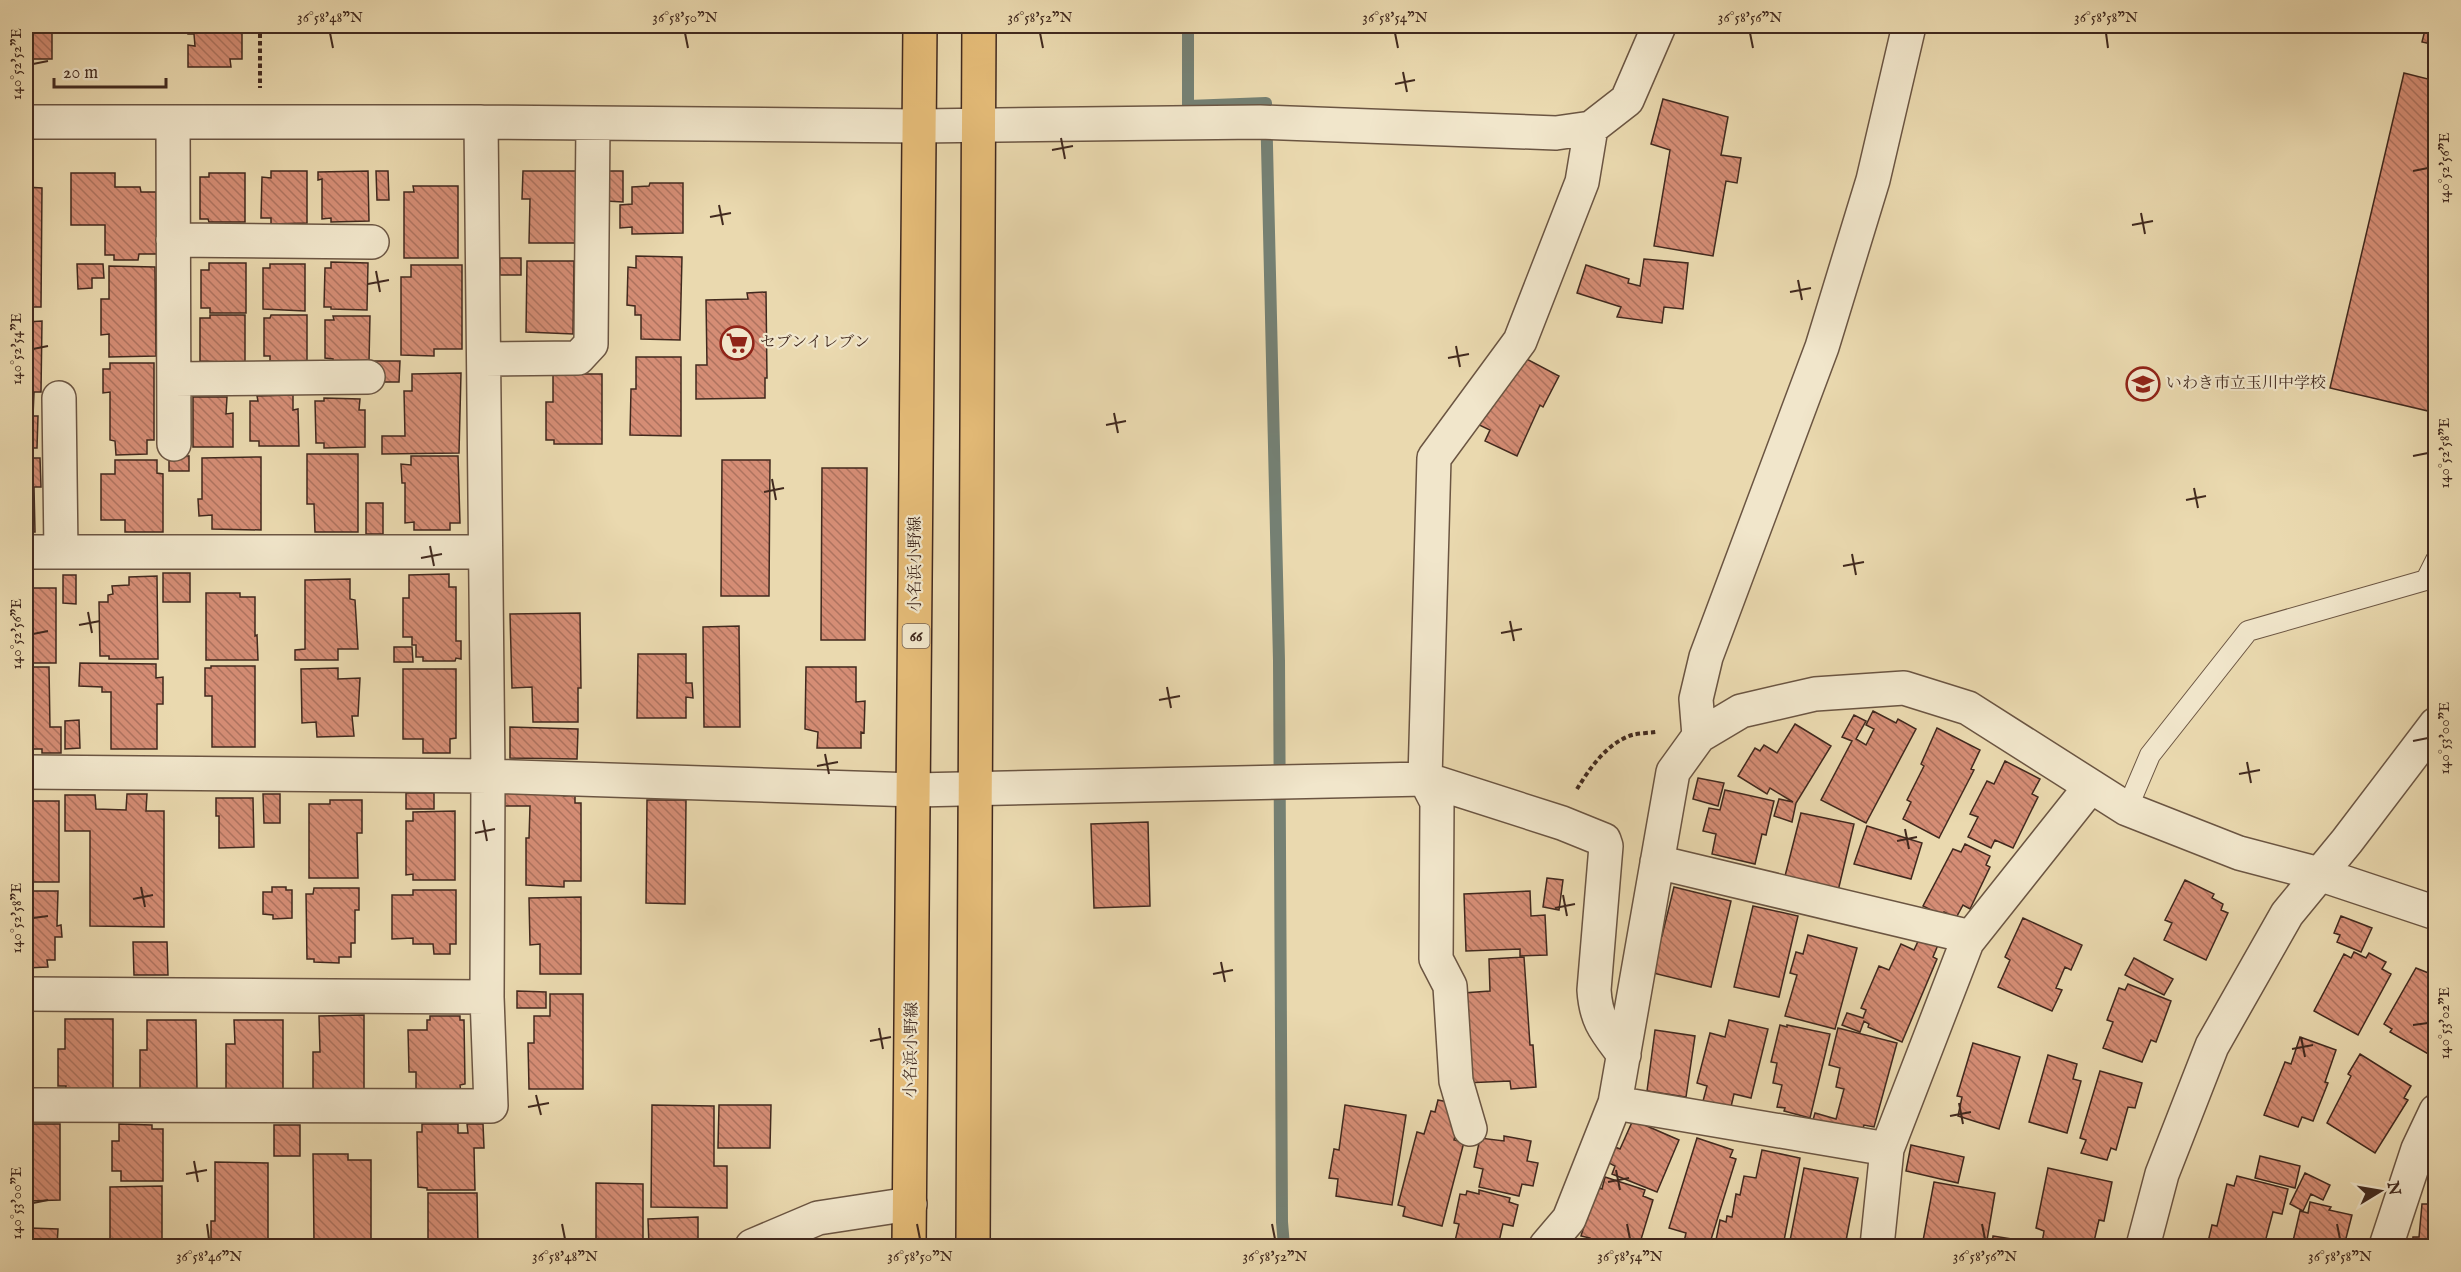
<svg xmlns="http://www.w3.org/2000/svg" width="2461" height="1272" viewBox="0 0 2461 1272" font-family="'IM FELL English','Noto Serif JP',serif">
  <defs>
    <pattern id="building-back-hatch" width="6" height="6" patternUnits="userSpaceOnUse" patternTransform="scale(1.5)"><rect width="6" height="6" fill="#d58d75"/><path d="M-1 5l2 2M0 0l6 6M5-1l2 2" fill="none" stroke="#ae735f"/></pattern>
  </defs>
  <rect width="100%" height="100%" fill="#ead9af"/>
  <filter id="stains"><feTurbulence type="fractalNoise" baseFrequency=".00333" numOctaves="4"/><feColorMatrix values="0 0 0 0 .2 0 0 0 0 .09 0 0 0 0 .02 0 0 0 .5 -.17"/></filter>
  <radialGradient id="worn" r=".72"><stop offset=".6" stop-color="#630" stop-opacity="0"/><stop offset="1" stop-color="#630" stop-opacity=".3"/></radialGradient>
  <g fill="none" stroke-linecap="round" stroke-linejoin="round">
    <path stroke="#758073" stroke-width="12" d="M1188 26V106L1266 103 1279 661 1282 1222 1284 1246"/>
  </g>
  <path fill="url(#building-back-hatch)" stroke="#41291e" stroke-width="1.5" d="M26 26H52V59H26Z
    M188 26H242V59H230L231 67H188V45L195 46 194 34H188Z
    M2426 26H2436V45L2422 42Z
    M2404 73 2436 81V377L2428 411 2330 388Z
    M1663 99 1728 117 1721 155 1741 158 1737 183 1726 181 1713 256 1654 246 1670 150 1651 144Z
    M271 171H307V223L271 224V218H261L262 177 271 178Z
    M368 171 369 221 331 222V218L322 219V179L318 180V172Z
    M376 171H388L389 200H377Z
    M523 171H576V243H529L530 199H522Z
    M606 171H623V202L606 201Z
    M71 173H115V187H140L141 192H156L157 254H139L138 260H114V255H105V225H71Z
    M209 173H245V222H209L208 219H200V177H209Z
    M650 183H683V233L632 234V227L620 228V205L632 204V187L649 186Z
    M413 186H458V258H404V192H414Z
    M26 187 42 188 41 307H26Z
    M636 256 682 257 680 340 641 339V315H635V306L627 305 628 267 636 268Z
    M500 258H521V275H500Z
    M1644 259 1688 263 1683 309 1664 307 1662 323 1617 317 1621 307 1577 293 1586 265 1629 279 1628 283 1640 286Z
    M527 261H574L573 334 526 332Z
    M331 262 368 263 367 310 331 309V307H324L325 268H331Z
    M209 263H246V313H210V308H201V270H209Z
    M77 264H103L104 278H92V288L78 289Z
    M270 264H305V311L263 309V268H270Z
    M411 265H462V349H434V356L401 355V277H411Z
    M109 266 155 267 156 356 109 357V334L101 335V299H109Z
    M766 292 767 378H765V398L696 399V365H707L706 300 748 299 747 293Z
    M210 315H245V363L200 361V318H210Z
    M271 315H307V361H270V356H264V318H270Z
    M333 316H370L369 362H333V359L325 358V320H334Z
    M42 321 41 392H34L33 416H38L37 448H26V322Z
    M636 357H681V436L630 435 631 389H636Z
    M1523 357 1559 376 1543 407 1540 405 1517 456 1485 441 1490 430 1473 422Z
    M375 361H400L399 382H375Z
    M110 363H154V440H147V454L116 455 115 441 110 440V392L103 393V369H110Z
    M461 373 459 453 382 454V436H405L404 391H412V374Z
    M553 374H602V444H554V440H546V402H553Z
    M293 395V410L298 409 299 446H259V441H250V401H258L257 396Z
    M193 397H227L226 414 233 413V447H193Z
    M324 398 360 399 359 410H365V447L324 448V443H316L315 401H324Z
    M307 454H358V532H315L314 504H307Z
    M169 455 189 456V471H169Z
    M411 456H458L460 523H450V530H414V522L405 523V483H402L401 464 411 465Z
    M261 457V530L212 529V515L199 516 198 499H202V458Z
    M26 458H40L41 487H34L35 532H26Z
    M115 460H157V473L163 474V532H125V520H101V474H115Z
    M722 460H770L769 596H721Z
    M822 468H867L865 640H821Z
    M366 503H383V534H366Z
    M163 573H190V602H163Z
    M449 574V587H456V641H461V659L456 658 455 661H423V657H416V645H412V637H403V598H409V575Z
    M63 575H76V604L63 603Z
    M157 576 158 659H109V656H100L99 602H108V595L113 594 112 586 129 585V577Z
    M350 579V599L355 600 358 649H338V660H295V650L305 649V580Z
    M26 588H56V663H26Z
    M206 593H240V597H255V636L257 635 258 660H206Z
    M580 613 581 688H578V722H533L532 687 512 688 510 614Z
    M739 626 740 727H704L703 627Z
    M394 647H412L413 662H394Z
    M638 654H686V683H692L693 698 686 697V718H637Z
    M80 663 156 664V678L163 677V704H157V749H111V692H102V687L79 686Z
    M211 666H255V747H212V696H205V668H211Z
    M26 667H49L50 727H61V753H42V749H26Z
    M806 667H856V702L865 701 864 733 861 732V748H817L818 732 805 729Z
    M338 668V679L360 678 358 716H352L354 736 317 737 316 722 302 723 301 669Z
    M403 669H456V738L450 739V753H423V739H403Z
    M1873 711 1896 723 1898 719 1916 729 1866 823 1821 800 1852 741 1842 737 1854 715 1866 721 1856 739 1866 745 1874 729 1866 725Z
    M79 720 80 748 65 749V721Z
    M1795 724 1831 746 1796 803 1792 822 1774 816 1779 799 1793 802 1770 788 1767 794 1738 776 1755 748 1760 751 1764 745 1777 753Z
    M510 727 578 729 577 759 510 758Z
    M1937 728 1980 750 1971 769 1974 770 1939 838 1903 819 1911 802 1907 800 1924 766 1921 764Z
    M2005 761 2040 779 2032 794 2038 797 2013 848 1995 840 1991 848 1968 837 1978 817 1970 814 1987 781 1994 784Z
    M1698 778 1724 783 1718 806 1693 799Z
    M564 787V796L575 795V803H581V881H564V887L526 885V838H529L530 806H502L501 793Z
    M1725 790 1774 801 1766 835 1762 834 1755 864 1712 854 1716 834 1703 831 1709 808 1720 810Z
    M406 793H434V809H406Z
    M127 794H147L146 811H164V927L90 926V831H65V795H95L96 809 126 810Z
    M263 794H280V823H264Z
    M216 798H253L254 847 219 848V816H216Z
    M330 800H362V833H357L358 878H309V804H330Z
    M647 800H686L685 904 646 903Z
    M26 801H59V882H26Z
    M455 811V880H413V874L406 875V821H413V812Z
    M1801 813 1854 824 1838 891 1784 880Z
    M1148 822 1150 906 1094 908 1091 824Z
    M1867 826 1922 843 1911 879 1854 864Z
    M1965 844 1990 856 1986 865 1990 867 1970 909 1963 905 1956 918 1944 912 1941 915 1923 906 1953 849 1961 852Z
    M1547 878 1563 880 1559 910 1543 907Z
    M2185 880 2214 894 2212 898 2223 904 2221 910 2228 913 2206 960 2164 940 2172 923 2165 920Z
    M272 887H286V890H292V918L273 919V915L263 914V892H272Z
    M1674 887 1731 901 1711 987 1653 973 1658 934 1662 936Z
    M314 888H359V910H355V943H351V957H339V963L314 962V959H307L306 894H313Z
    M413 890H456V944H450V954H434L433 944H413V938L392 939V895H413Z
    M26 891H58L57 926 61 925 62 937H55V960H47L48 967 26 968Z
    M1530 891 1531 916 1545 915 1547 955 1520 956V949L1466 951 1464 894Z
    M581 897V974H540V944L530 945 529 898Z
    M1753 906 1798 916 1779 997 1734 987Z
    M2341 916 2372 928 2361 952 2337 942 2340 935 2334 933Z
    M2023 918 2082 945 2071 970 2065 967 2056 988 2062 990 2052 1011 1998 987 2010 960 2005 957Z
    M1808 935 1857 948 1835 1029 1785 1016 1797 975 1790 973 1796 952 1803 954Z
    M1920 937 1938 945 1933 957 1937 959 1902 1042 1868 1027 1869 1024 1864 1021 1860 1032 1842 1025 1847 1013 1863 1018 1866 1010 1861 1008 1879 966 1889 970 1901 944 1914 950Z
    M133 942H167L168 975H134Z
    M2354 952 2366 958 2369 953 2386 962 2382 969 2391 974 2358 1035 2314 1011 2344 954 2351 958Z
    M1524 957 1530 1045H1533L1536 1087 1511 1089 1510 1081 1464 1083 1463 993 1490 991 1489 959Z
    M2134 958 2173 979 2164 995 2125 975Z
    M2416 968 2436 976V1044L2430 1055 2390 1032 2392 1029 2384 1024Z
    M2128 984 2171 1001 2156 1042 2151 1040 2142 1062 2103 1048 2113 1022 2107 1020 2119 988 2125 990Z
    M517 991 546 992V1008H517Z
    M550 994H583V1089H529L528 1043H534V1016H550Z
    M364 1015V1094L313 1090V1052H320L319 1016Z
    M430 1016H460V1020H464L465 1084 460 1085 461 1093H416V1072H409L408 1030H427V1020H430Z
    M65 1019H113V1094H65L66 1086H58V1049H65Z
    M147 1020H196L197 1092 148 1093V1088L140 1089V1050H147Z
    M234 1020H283V1093L226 1090V1044H235Z
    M1729 1020 1768 1029 1751 1098 1734 1094 1730 1111 1702 1105 1707 1086 1697 1083 1710 1033 1725 1037Z
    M1780 1025 1787 1027V1025L1830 1034 1810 1118 1784 1111 1785 1108 1777 1107 1782 1085 1773 1083 1777 1063 1771 1062Z
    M1838 1028 1897 1043 1874 1127 1864 1125 1861 1136 1811 1127 1815 1113 1836 1119 1844 1089 1836 1087 1840 1068 1829 1065Z
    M1655 1030 1695 1036 1686 1097 1647 1091Z
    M2300 1037 2336 1050 2325 1082 2328 1083 2313 1121 2302 1117 2298 1127 2264 1115 2285 1062 2291 1064Z
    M1973 1043 2020 1057 1999 1129 1958 1116 1962 1097 1957 1096Z
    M2360 1054 2411 1086 2404 1098 2408 1100 2375 1153 2327 1123 2351 1076 2348 1074Z
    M2048 1055 2077 1064 2073 1079 2081 1081 2067 1133 2029 1122Z
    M2100 1071 2142 1083 2135 1108 2128 1107 2116 1150 2111 1148 2107 1160 2081 1153 2086 1140 2080 1138Z
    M1438 1100 1453 1103 1460 1119 1454 1140 1464 1142 1442 1226 1403 1216 1405 1207 1398 1205 1417 1132 1424 1134 1431 1111 1435 1112Z
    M652 1105 714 1106V1166H727V1208L651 1207Z
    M719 1105H771L770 1148H718Z
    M1345 1105 1406 1115 1392 1205 1336 1196 1338 1179 1329 1178 1334 1149 1339 1150Z
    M1633 1120 1679 1140 1657 1192 1612 1174 1615 1166 1609 1163 1615 1147 1620 1149Z
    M26 1124H60V1200L26 1201Z
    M119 1124 152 1125V1129H163V1181H121V1171H112V1141H119Z
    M422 1124H458V1133H468L467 1124H483L484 1148H474L475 1190H427V1188L418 1187 417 1132H422Z
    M274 1125H300V1156H274Z
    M1504 1136 1531 1141 1527 1161 1538 1163 1533 1186 1522 1184 1519 1196 1479 1187 1483 1169 1474 1167 1480 1138 1504 1141Z
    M1697 1138 1733 1150 1730 1157 1736 1159 1709 1246H1683L1686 1233 1669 1228Z
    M1911 1145 1964 1157 1958 1183 1906 1171Z
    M1762 1150 1800 1158 1783 1246 1715 1245 1720 1220 1726 1222 1727 1216 1732 1217 1736 1194 1740 1195 1744 1176 1756 1178Z
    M313 1154H348V1160H371V1246H304V1242H314Z
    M2260 1156 2300 1166 2295 1188 2255 1178Z
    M215 1162 268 1163V1246H211V1221H215Z
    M1804 1168 1858 1178 1845 1246H1789Z
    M2048 1168 2112 1182 2104 1221 2099 1220 2093 1246H2057L2042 1243 2044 1231 2036 1228Z
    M2305 1173 2330 1185 2323 1200 2311 1194 2303 1211 2290 1204Z
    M2432 1173H2436V1246H2412L2413 1237H2419L2422 1204H2429Z
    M2237 1176 2288 1189 2282 1214 2273 1212 2264 1246H2207L2212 1225 2217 1226 2227 1184 2234 1186Z
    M1605 1177 1645 1190 1643 1196 1653 1200 1639 1246H1599L1589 1243 1590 1238 1581 1236 1596 1187 1602 1189Z
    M1934 1182 1995 1193 1986 1246H1922Z
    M596 1183 643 1184V1246H596Z
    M162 1186V1246H110V1187Z
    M1479 1190 1510 1198 1509 1202 1518 1205 1513 1226 1503 1224 1498 1246H1475L1455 1241 1459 1224 1454 1223 1460 1194 1466 1195 1467 1191 1479 1194Z
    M428 1193H477L478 1246 428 1245Z
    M2310 1202 2331 1207 2329 1210 2352 1215 2344 1246H2300L2301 1243 2293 1241 2300 1211 2308 1213Z
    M698 1217V1246H649L648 1219Z
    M30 1228 58 1229 57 1246H29Z
    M1993 1236 2025 1241 2024 1246H1992Z"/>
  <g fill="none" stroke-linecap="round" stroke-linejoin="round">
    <g stroke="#6b5542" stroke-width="22">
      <path id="service" d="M2127 809 2150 755 2248 631 2426 580 2436 560"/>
    </g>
    <g stroke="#6b5542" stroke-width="36">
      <path id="minor" d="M26 122H481L919 126 1260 122 1556 133 1591 128 1627 100 1659 26
        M173 122 174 444
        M173 240 372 242
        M484 359 578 358 591 344 593 123
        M174 379 368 377
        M59 398 61 552
        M26 552H485
        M1699 736 1696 699 1706 657 1822 347 1873 180 1909 26
        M26 772 488 776 915 790 1425 779 1434 458 1520 341 1582 182 1591 128
        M1425 779 1562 823 1604 840 1606 846 1594 990C1596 1021 1606 1031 1624 1055
        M1425 779 1437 802 1436 959 1450 986 1456 1081 1470 1129
        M1657 862 1971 937
        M26 994 487 997
        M1615 1103 1887 1149
        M26 1105 491 1106 487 997 488 776 481 122
        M752 1246 818 1218 910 1204
        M1546 1246 1569 1219 1615 1103 1673 772 1699 736 1741 711 1815 694 1904 688 1968 708 2127 809 2239 853 2319 874 2436 913
        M1877 1246 1887 1149 1967 942 2091 786
        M2143 1246 2162 1174 2212 1046 2287 914 2347 841 2436 724
        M2386 1246 2418 1149 2436 1111"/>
    </g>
    <g stroke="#41291e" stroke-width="36">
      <path id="primary" d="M909 1246 920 26
        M973 1246 979 26"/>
    </g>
    <path stroke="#41291e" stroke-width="4" stroke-dasharray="4.5 3" stroke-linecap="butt" d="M260 26V88
      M1577 789C1590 768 1607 743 1632 735 1639 733 1649 733 1656 732"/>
    <use href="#service" stroke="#f1e6cb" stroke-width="20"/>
    <use href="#minor" stroke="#f1e6cb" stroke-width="33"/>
    <use href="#primary" stroke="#e5bc78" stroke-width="33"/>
  </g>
  <path fill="none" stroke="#41291e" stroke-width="2" d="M330 33 333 48M685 33 688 48M1040 33 1043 48M1395 33 1398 48M1750 33 1753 48M2106 33 2108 48M33 64 48 61M1403 72 1407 92M1395 84 1415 80M1061 138 1065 159M1052 150 1073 146M2413 171 2428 168M719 205 723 225M2141 213 2145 234M710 217 731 213M2132 225 2153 221M376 271 380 292M1798 280 1802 300M368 284 389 280M1790 292 1811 288M1456 346 1460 367M33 349 48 346M1448 358 1469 354M1114 413 1118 433M1106 425 1126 421M2413 456 2428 453M772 479 776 500M2194 488 2198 508M764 492 784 488M2186 500 2206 496M430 546 434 566M1852 554 1856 575M421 558 442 554M1843 566 1864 562M88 612 92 633M1510 621 1514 641M79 625 100 621M1501 633 1522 629M33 634 48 631M1167 687 1171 708M1159 700 1180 696M2413 741 2428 738M825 754 829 774M2247 762 2251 783M817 766 838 762M2239 774 2260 770M483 820 487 841M1905 829 1909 849M475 833 495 829M1897 841 1917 837M141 887 145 907M1563 895 1567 916M133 899 153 895M1555 908 1575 904M33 918 48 916M1221 962 1225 982M1213 974 1233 970M2413 1025 2428 1023M879 1028 883 1049M2301 1037 2305 1057M870 1041 891 1037M2292 1049 2313 1045M536 1095 541 1115M1959 1103 1963 1124M528 1107 549 1103M1950 1116 1971 1112M194 1161 198 1182M1616 1170 1620 1190M186 1174 207 1170M1608 1182 1629 1178M33 1203 48 1200M207 1224 209 1239M562 1224 565 1239M917 1224 920 1239M1272 1224 1275 1239M1627 1224 1630 1239M1982 1224 1985 1239M2337 1224 2340 1239"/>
  <defs>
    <g id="supermarket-ring" transform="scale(1.725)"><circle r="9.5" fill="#f1e6cb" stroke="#8f2418" stroke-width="1.5"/><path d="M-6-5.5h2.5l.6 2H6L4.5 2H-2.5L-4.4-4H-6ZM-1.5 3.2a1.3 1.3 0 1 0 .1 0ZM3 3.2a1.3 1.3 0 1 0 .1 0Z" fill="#8f2418"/></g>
    <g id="school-ring" transform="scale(1.725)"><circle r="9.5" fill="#f1e6cb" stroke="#8f2418" stroke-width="1.5"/><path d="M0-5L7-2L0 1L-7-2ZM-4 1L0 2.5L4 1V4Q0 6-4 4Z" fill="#8f2418"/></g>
  </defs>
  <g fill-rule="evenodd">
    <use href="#supermarket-ring" x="737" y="343"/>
    <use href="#school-ring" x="2143" y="384"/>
  </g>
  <g text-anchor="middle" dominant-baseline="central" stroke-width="4.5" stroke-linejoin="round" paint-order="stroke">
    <rect fill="#f1e6cb" stroke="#766252" stroke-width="1.5" x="902.5" y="624" width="27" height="24" rx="4.5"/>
    <g font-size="15" font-weight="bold" fill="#41291e">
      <text x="916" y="636">66</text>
    </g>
    <g font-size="16" fill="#41291e" stroke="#f1e6cb" text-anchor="start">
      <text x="760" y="343">セブンイレブン</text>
      <text x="2166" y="384">いわき市立玉川中学校</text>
    </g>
    <g font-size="16" fill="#41291e" stroke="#f1e6cb">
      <text transform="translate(916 564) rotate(-90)">小名浜小野線</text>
      <text transform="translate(912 1050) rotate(-89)">小名浜小野線</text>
    </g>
  </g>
  <rect width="2461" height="1272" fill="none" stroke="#ead9af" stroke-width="66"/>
  <g transform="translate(2380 1191) rotate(79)" stroke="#f1e6cb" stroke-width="4.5" paint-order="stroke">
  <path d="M0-4.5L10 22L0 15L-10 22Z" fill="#41291e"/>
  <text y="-9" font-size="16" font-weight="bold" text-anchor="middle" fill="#41291e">N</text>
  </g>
  <path d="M54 78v9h112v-9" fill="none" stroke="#41291e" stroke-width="3"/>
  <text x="63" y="78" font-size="18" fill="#41291e" stroke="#f1e6cb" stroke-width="4.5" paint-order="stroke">20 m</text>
  <rect x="33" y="33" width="2395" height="1206" fill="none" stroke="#41291e" stroke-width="2"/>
  <g font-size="15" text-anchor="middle" fill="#41291e">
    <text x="330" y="22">36°58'48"N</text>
    <text x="685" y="22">36°58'50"N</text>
    <text x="1040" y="22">36°58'52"N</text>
    <text x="1395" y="22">36°58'54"N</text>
    <text x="1750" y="22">36°58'56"N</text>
    <text x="2106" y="22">36°58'58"N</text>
    <text transform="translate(16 64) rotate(-90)" y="5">140°52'52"E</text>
    <text transform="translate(2444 168) rotate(-90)" y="5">140°52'56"E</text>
    <text transform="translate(16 349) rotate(-90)" y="5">140°52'54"E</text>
    <text transform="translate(2444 453) rotate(-90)" y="5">140°52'58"E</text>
    <text transform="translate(16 634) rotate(-90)" y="5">140°52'56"E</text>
    <text transform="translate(2444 738) rotate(-90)" y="5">140°53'00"E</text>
    <text transform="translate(16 918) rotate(-90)" y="5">140°52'58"E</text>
    <text transform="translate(2444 1023) rotate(-90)" y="5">140°53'02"E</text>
    <text transform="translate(16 1203) rotate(-90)" y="5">140°53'00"E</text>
    <text x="209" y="1261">36°58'46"N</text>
    <text x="565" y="1261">36°58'48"N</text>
    <text x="920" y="1261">36°58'50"N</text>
    <text x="1275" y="1261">36°58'52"N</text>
    <text x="1630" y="1261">36°58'54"N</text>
    <text x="1985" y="1261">36°58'56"N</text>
    <text x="2340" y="1261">36°58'58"N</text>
  </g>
  <rect width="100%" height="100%" filter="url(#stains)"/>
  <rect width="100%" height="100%" fill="url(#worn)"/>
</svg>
